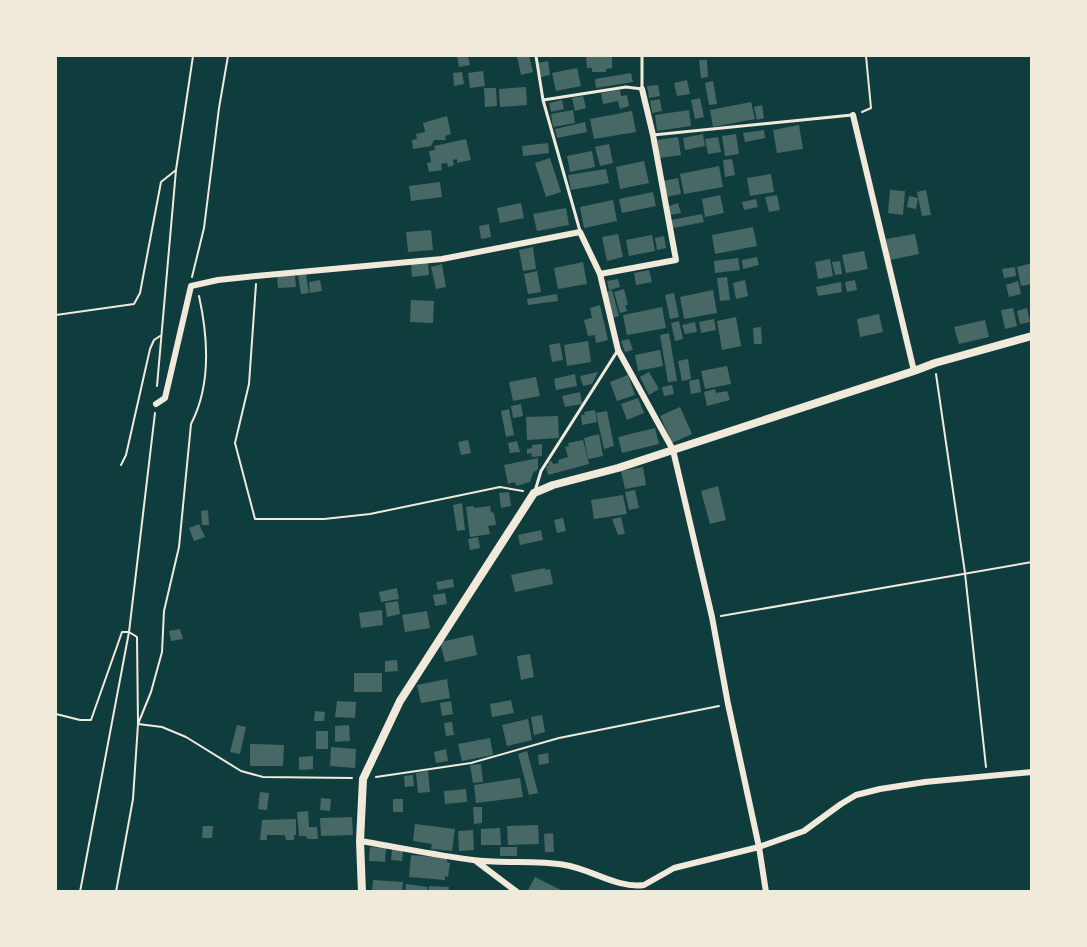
<svg xmlns="http://www.w3.org/2000/svg" width="1087" height="947" viewBox="0 0 1087 947" font-family="'Asap Condensed',sans-serif">
  <rect width="100%" height="100%" fill="#0f3d3e"/>
  <path fill="#486865" d="M457 56H468L470 65 459 67Z
    M517 56H529L533 72 521 75Z
    M586 56H612V68L606 69V72H592V68H587Z
    M699 60H707L708 77 701 78Z
    M548 61 550 75 541 77 538 63Z
    M577 68 581 86 556 91 552 73Z
    M483 71 485 86 470 88 468 73Z
    M462 72 464 84 454 86 453 73Z
    M631 73 633 82 596 88 595 79Z
    M687 80 690 94 677 96 674 83Z
    M713 81 717 104 709 105 705 83Z
    M658 85 660 96 649 98 647 86Z
    M526 87 527 105 500 107 499 89Z
    M484 88H496L497 106 485 107Z
    M620 90 621 96 627 95 629 106 620 109 618 101 603 104 601 93Z
    M583 96 586 108 575 111 572 98Z
    M700 98 704 117 695 119 691 100Z
    M660 99 662 111 652 113 650 101Z
    M562 100 564 109 551 112 549 103Z
    M751 102 755 119 713 127 710 110Z
    M762 105 764 118 757 120 754 107Z
    M573 110 575 123 553 127 551 114Z
    M689 110 691 126 657 131 655 115Z
    M632 111 636 132 594 139 590 119Z
    M447 116 451 134 445 136 446 140H434L431 146 413 149 412 140 417 139 416 134 425 132 423 123Z
    M585 122 587 132 557 138 555 129Z
    M799 125 803 149 777 153 773 130Z
    M764 130 765 138 745 142 743 133Z
    M703 134 705 146 685 150 683 138Z
    M736 134 739 154 725 156 722 136Z
    M678 137 681 155 660 158 657 140Z
    M718 137 721 152 708 154 705 139Z
    M466 139 471 160 457 163V159L453 160 454 165 448 167 447 163 441 164 442 170 429 172 427 163 431 162 429 151 435 150 434 146Z
    M548 143 549 153 523 156 522 146Z
    M609 144 613 163 600 166 595 147Z
    M592 151 595 167 570 172 567 156Z
    M550 158 561 192 546 197 535 163Z
    M732 159 735 175 725 177 723 160Z
    M644 161 649 183 620 189 616 167Z
    M719 166 723 187 684 194 680 174Z
    M606 169 609 183 571 190 568 175Z
    M771 174 774 192 750 196 747 178Z
    M678 178 681 194 666 197 663 181Z
    M440 182 442 197 411 201 409 186Z
    M890 190 905 191 903 215 888 213Z
    M926 190 931 215 922 216 917 192Z
    M653 192 656 206 622 213 619 199Z
    M720 195 724 213 705 217 702 199Z
    M777 195 780 210 769 212 765 197Z
    M909 196 918 198 916 209 907 207Z
    M756 199 758 207 744 210 742 202Z
    M613 200 617 221 584 228 580 207Z
    M521 203 524 218 500 223 497 208Z
    M678 203 681 213 671 215 669 206Z
    M566 208 569 225 537 231 533 214Z
    M702 214 704 222 673 228 671 220Z
    M489 224 491 237 481 239 479 226Z
    M753 227 757 246 715 254 712 235Z
    M431 230 433 250 408 252 406 232Z
    M618 234 623 257 607 261 602 237Z
    M915 234 919 254 890 260 886 239Z
    M652 235 655 251 629 256 626 240Z
    M664 236 666 248 657 250 655 238Z
    M533 247 536 269 523 271 519 250Z
    M864 251 868 269 846 273 842 255Z
    M757 257 759 265 743 269 742 260Z
    M738 258 740 270 715 273 714 261Z
    M830 259 833 276 818 279 815 262Z
    M840 261 842 274 835 275 832 262Z
    M428 262 429 275 412 277 411 263Z
    M583 262 587 284 558 289 554 268Z
    M1032 263V284L1021 286 1017 267Z
    M442 264 446 287 436 289 431 267Z
    M1015 267 1016 276 1004 278 1002 269Z
    M649 270 652 282 636 285 634 273Z
    M537 271 541 292 528 294 524 274Z
    M306 274 309 293 301 294 298 275Z
    M295 275 296 287 278 288 277 276Z
    M727 277 730 300 720 301 717 278Z
    M618 279 620 287 609 290 607 281Z
    M320 280 322 291 310 293 309 282Z
    M745 280 748 296 736 299 733 283Z
    M855 280 857 290 847 292 845 282Z
    M1018 281 1021 294 1009 297 1006 285Z
    M841 282 842 292 818 296 816 287Z
    M624 289 628 305H625L627 311 620 313 614 292Z
    M612 290 619 316 613 318 606 292Z
    M713 290 717 313 684 319 680 297Z
    M674 293 679 317 670 319 665 295Z
    M557 294 558 301 528 305 527 299Z
    M411 300 434 301 433 323 410 322Z
    M600 305 608 340 596 343 595 335 588 336 584 320 592 318 590 308Z
    M662 307 666 328 627 335 623 315Z
    M1013 308 1017 326 1005 329 1001 310Z
    M1027 308 1030 322 1020 324 1017 311Z
    M879 314 883 332 860 337 857 319Z
    M736 317 741 346 722 350 717 321Z
    M714 319 716 330 701 333 699 322Z
    M985 320 989 337 959 344 954 327Z
    M679 321 683 339 675 341 671 323Z
    M695 322 697 332 685 334 682 325Z
    M761 327 762 344H754L753 328Z
    M669 333 677 381 668 382 660 335Z
    M629 339 633 350 625 352 621 341Z
    M588 341 591 362 567 366 564 345Z
    M560 343 563 360 552 362 549 345Z
    M660 350 663 366 638 371 635 355Z
    M688 359 691 379 682 381 678 361Z
    M727 366 731 384 705 389 701 371Z
    M598 372 592 384 583 386 580 376Z
    M649 372 659 389 649 395 640 377Z
    M575 374 577 386 556 390 554 379Z
    M628 375 635 395 617 401 610 382Z
    M536 377 540 396 513 401 509 382Z
    M699 379 701 392 691 394 689 381Z
    M672 385 674 394 664 396 662 387Z
    M715 389 716 393 727 391 730 400 707 406 704 392Z
    M580 392 582 404 565 407 562 396Z
    M638 398 644 413 627 420 621 404Z
    M521 404 523 416 513 418 511 406Z
    M680 407 692 434 672 443 660 416Z
    M509 409 514 435 506 437 501 411Z
    M595 410 597 422 582 425 581 415H585L584 412Z
    M607 411 614 446 604 449 596 413Z
    M558 416 559 438 527 440 526 417Z
    M655 428 659 444 622 453 618 437Z
    M599 434 603 456 588 459 584 438Z
    M468 440 471 453 461 455 458 442Z
    M583 440 589 464 548 475 546 467 549 465 548 462 552 461 553 464 559 463 558 460 568 457 565 447 569 446 568 443Z
    M517 441 520 452 510 453 508 443Z
    M542 444V456L532 457 531 453 527 454V449L532 448V445Z
    M538 458V469L533 473 530 482 516 486 515 482 508 484 504 465Z
    M643 467 646 485 625 489 621 471Z
    M718 486 726 520 710 524 701 491Z
    M635 490 639 508 629 510 625 492Z
    M509 492 511 506 501 508 499 493Z
    M623 495 627 514 594 519 591 500Z
    M462 503 465 530 457 531 453 505Z
    M473 506 474 508 490 506 491 512 494 513 496 525 488 526 490 534 470 537 466 507Z
    M208 510 209 525H202L201 511Z
    M621 517 625 534 618 535 612 519Z
    M563 518 566 531 557 533 554 520Z
    M199 524 205 537 194 541 189 528Z
    M541 530 543 540 520 545 518 535Z
    M478 537 480 548 470 550 468 539Z
    M545 568V570L550 569 553 584 515 592 511 575Z
    M453 579 454 587 438 590 436 582Z
    M397 588 399 599 381 602 379 592Z
    M445 593 447 604 435 606 433 595Z
    M398 601 400 614 387 617 385 603Z
    M382 610 383 625 361 628 359 613Z
    M427 611 430 628 405 632 402 615Z
    M180 629 183 639 171 641 169 631Z
    M473 635 477 655 445 662 440 642Z
    M530 654 534 677 521 680 517 656Z
    M397 660 398 671 385 672V661Z
    M354 673H382V692H354Z
    M447 679 450 698 421 703 417 685Z
    M511 700 514 713 492 717 490 704Z
    M337 701 356 702 355 718 335 717Z
    M451 701 453 714 442 716 440 703Z
    M315 711 325 712 324 721H314Z
    M542 715 545 732 534 735 531 717Z
    M528 719 532 740 507 746 502 725Z
    M452 722 454 735 446 736 444 723Z
    M237 725 246 727 240 754 230 752Z
    M349 725 350 741 335 742V726Z
    M316 731H328V749H316Z
    M490 738 493 755 462 761 458 744Z
    M250 744 284 745 283 766H250Z
    M331 747 356 749 355 768 330 766Z
    M446 749 448 761 436 763 434 752Z
    M527 751 538 793 529 795 518 754Z
    M548 753 549 763 539 765 538 755Z
    M313 756V769L299 770V757Z
    M481 764 483 782 473 783 470 765Z
    M428 771 430 792 418 793 416 773Z
    M413 775 414 786 405 787 404 776Z
    M520 778 523 797 476 803 474 785Z
    M466 789 467 802 445 804 444 791Z
    M260 792 269 793 267 810 258 809Z
    M321 798 331 799 330 811 320 810Z
    M393 799H403V812H393Z
    M473 807H482V823L474 824Z
    M308 811 309 827H317L318 839H307L306 836H299L297 812Z
    M352 817 353 835 321 836 320 818Z
    M296 819V835H294V840H286L285 835H267V840H260L262 820Z
    M415 824 455 829 452 851 431 849 432 844 413 841Z
    M538 825 539 844 508 845 507 826Z
    M203 826H213L212 838H202Z
    M500 828 501 845H481V829Z
    M473 830 474 850 459 851 458 831Z
    M553 833 554 852H545L544 834Z
    M370 847 386 848 385 862 369 861Z
    M500 847H517V856H500Z
    M392 850 403 851 402 861 391 860Z
    M411 855 447 858V862L450 863 448 877 445 876V880L409 877Z
    M535 877 565 892H527Z
    M373 880 403 882 402 892H372Z
    M406 884 428 887 427 892H405Z
    M429 886 449 887 448 892H429Z"/>
  <g fill="none" stroke-linecap="round" stroke-linejoin="round">
    <path stroke="#f1e9da" stroke-width="2" d="M862 112 871 108 866 56
      M192 277 204 228 219 108 228 56
      M256 284 249 384 235 443 255 519H324L370 514 500 487 523 491
      M56 315 134 304 140 293 161 182 176 170
      M936 374 965 573 986 767
      M157 386 176 170 193 56
      M121 465 126 455 150 349 154 340 160 336
      M721 616 1032 562
      M56 714 80 720H91L122 632H129L137 637 138 724 162 727 186 737 241 771 263 777 352 778
      M376 777 471 763 559 738 719 706
      M80 892 129 632 155 413
      M116 892 133 799 138 724 151 692 162 652 164 611 179 547 191 424C211 386 208 337 199 296"/>
    <path stroke="#f1e9da" stroke-width="3" d="M536 56 543 100 580 231
      M543 100 626 87 642 89V56
      M653 135 852 115
      M535 491 541 471 618 350"/>
    <path stroke="#f1e9da" stroke-width="6" d="M853 115 914 371
      M600 274 676 260 653 135 642 89
      M156 404 165 398 191 286 218 280 256 276 442 259 580 232 600 274 618 350 673 450 712 617 728 704 759 847 766 892
      M360 841C397 847 435 855 473 860 503 864 534 860 565 865 591 869 618 889 644 885L674 868 759 847 804 831 841 804 856 795 880 789 925 782 1032 772
      M476 861 517 892"/>
    <path stroke="#f1e9da" stroke-width="8" d="M362 892 360 841 363 779 400 701 534 493 553 485 618 468 914 371 935 363 1032 336"/>
  </g>
  <rect width="1087" height="947" fill="none" stroke="#f1e9da" stroke-width="114"/>
</svg>
